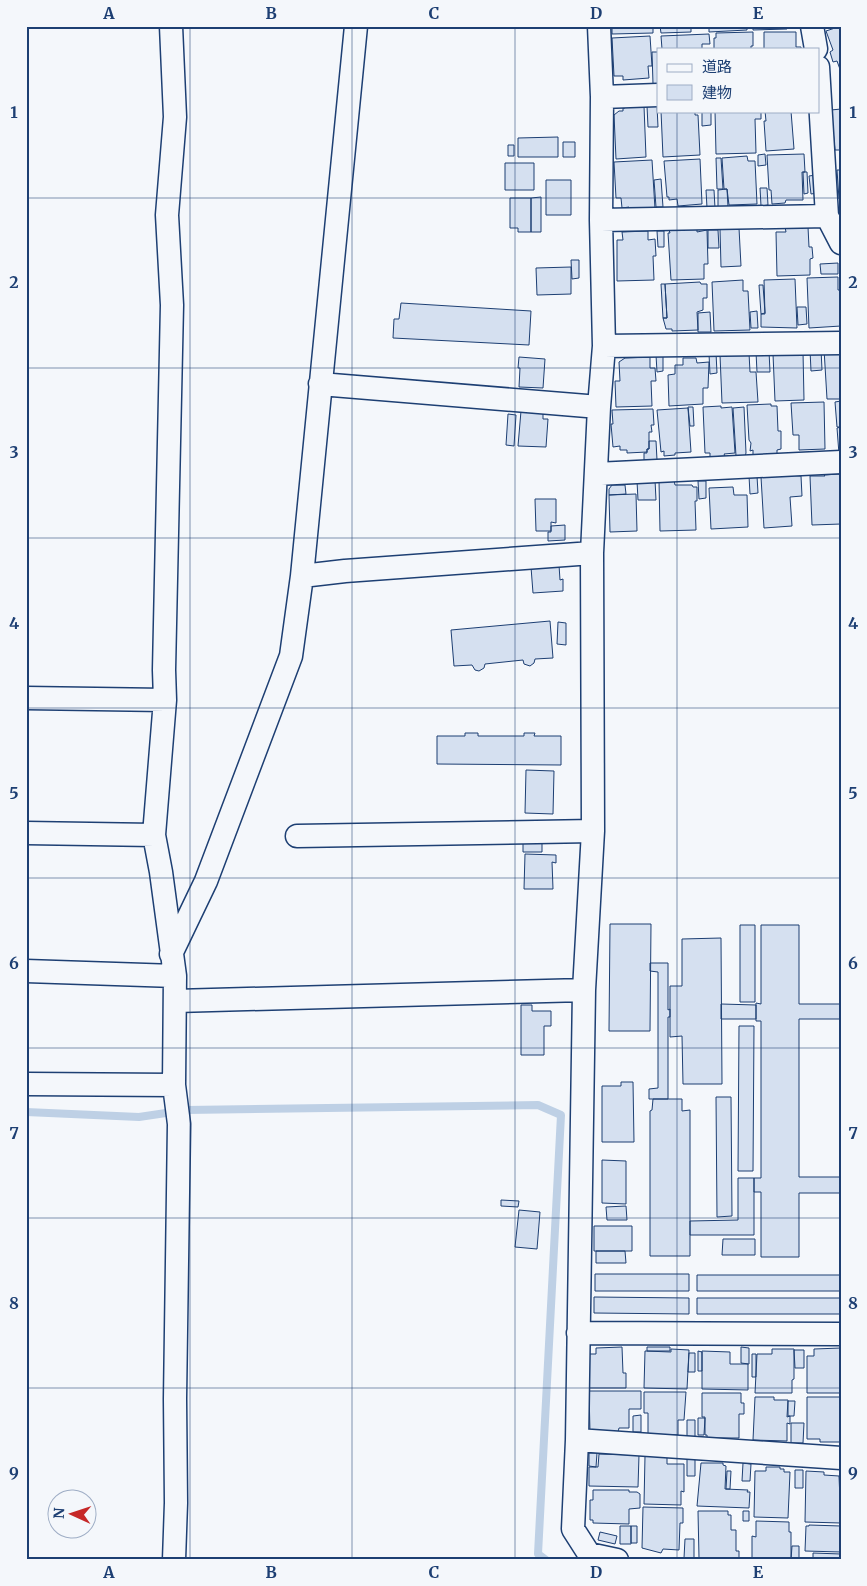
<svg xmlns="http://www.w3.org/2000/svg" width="867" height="1586" viewBox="0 0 867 1586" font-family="Merriweather,'Noto Sans JP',serif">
  <rect width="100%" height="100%" fill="#f4f7fb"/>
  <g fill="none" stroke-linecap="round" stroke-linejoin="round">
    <path stroke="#bed0e5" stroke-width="8" d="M26 1112 139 1117 186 1110 538 1105 561 1115 538 1554 546 1560"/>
  </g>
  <path fill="#d5e0f0" stroke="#1d3f73" d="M612 26H653V33L612 34Z
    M660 26H691V32L661 33Z
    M709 26H747V30L709 32Z
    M753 26H787V29L753 30Z
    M841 26V72L837 61 833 62 830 52 833 50 826 31Z
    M753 32V46H751V49H714V38H716V33Z
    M764 32H796V47H801V49H764Z
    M709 34 710 44H702V49H662L661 36Z
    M650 36 652 66H648L649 78 623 80V76H614L612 38Z
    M652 52H658V84H653Z
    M644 106 646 157 616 159 614 115 619 111H623V108H625V107Z
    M647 106H657L658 127H648Z
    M841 109V150H835L831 110Z
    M661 111H695V115H698L700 155 663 157Z
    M702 111H711V125L702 126Z
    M715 111H761V119H755L756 153 716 154Z
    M765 111H791L794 149 766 151 764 121H766Z
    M558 137V157H518V138Z
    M563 142H575V157H563Z
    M508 145H514V156H508Z
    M765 154 766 165 758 166V155Z
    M804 154 805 172H802L803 200H786L785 203 772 204 771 190H769L767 155Z
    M747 156 748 161H755L757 204 729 205 727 189H724L722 158Z
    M716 158H721L723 189H717Z
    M700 159 702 204 678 206 677 199 669 200V197H667L664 161Z
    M652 160 655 209 629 210V207L622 208 621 198H616L614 162Z
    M505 163H534V190H505Z
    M837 170H841V199H839Z
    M803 172H807L808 193 804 194Z
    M816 175 817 193 811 194 809 176Z
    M661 179 663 207H656L654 180Z
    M546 180H571V215H546Z
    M760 188H767L768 205 761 206Z
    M727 189 728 207H718V190Z
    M706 190H714L715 208H707Z
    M541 197V232H531V198Z
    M510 198H531V232H518V228H510Z
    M785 227H808L809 247H812L813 258 810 259V275L777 276 776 232H786Z
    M739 228 741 266 721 267 720 229Z
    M697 229V232L707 230 708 264H704V279L671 280 668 233H670L669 230Z
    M708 230H718L719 248H708Z
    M648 231V240L655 239 656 256H653L654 280 617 281V240H623L622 232Z
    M657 231H664V247H658Z
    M571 260H579V278L572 279Z
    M838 263V274H821L820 264Z
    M571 267V294L537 295 536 268Z
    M838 277V290H841V326L809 328 807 278Z
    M795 279 797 328 761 327V314H765L764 280Z
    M743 280V291H748L750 330 714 331 712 282Z
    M700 282 701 284H707V298H703V310L697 312 698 330 672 331V329H666L663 318H667L665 284Z
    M661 284H665L667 318H663Z
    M759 285H763L765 313 761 314Z
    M401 303 531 311 529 345 393 338 394 319H399Z
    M797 307H806L807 324 798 325Z
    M757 311 758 328H751L750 312Z
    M710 312 711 332H698V313Z
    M841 348V399H827L824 349Z
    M821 349 822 370 811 371 810 350Z
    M769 351 770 372H757L756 352Z
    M803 352 804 400 775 401 773 354Z
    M716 353 717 373 710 374 709 354Z
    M749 353 750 372H756L758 402 722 403 720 355Z
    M663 354V371L657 372 656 355Z
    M519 357 545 359 543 388 519 387 520 368H518Z
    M650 357V368H655L656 381H651L652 406 616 407 615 381H620L619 362 625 358Z
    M683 358H696L697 363 709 362 708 388H703V404L669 406 668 375 675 374V365H683Z
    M841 401V427H837L835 402Z
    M824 402 825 449 799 450V435H793L791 403Z
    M771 404V406H777L778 431H781V449L777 450V454L753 456V450L750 451 751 443 749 440 747 405Z
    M721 406V408L732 407 735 453 724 454 725 456 710 457V453H705L703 407Z
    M688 407H693L694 426H690Z
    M744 407 746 453 745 456H736L733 408Z
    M688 408 691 452 675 453V455L664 456V451L661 452 657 410Z
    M653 409 654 425H651L652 432H649V449H647V452L627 453V450H620V446L613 447 611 424H613L612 410Z
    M521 411 543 412V419H548L546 447 518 446Z
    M508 414 516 415 514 446 506 445Z
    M841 427V453L839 454 837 428Z
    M649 441H656L657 460H644V453H647V449H649Z
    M838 474 841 475V524L812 525 810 476H825L824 475Z
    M787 475 801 476 802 496 790 497 792 526 764 528 761 477Z
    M749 476H757L758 493 750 494Z
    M655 480 656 500H638L637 481Z
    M659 480H674L675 485H692L693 487H697V501H695L696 530 660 531Z
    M698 481H706V498L699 499Z
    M612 485H625L626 494 609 495V489Z
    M733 487 734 495H747L748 527 711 529 709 488Z
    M636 494 637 531 610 532 609 495Z
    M535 499H556V523L551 522V531H536Z
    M565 525V540L548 541V532H551V526Z
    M559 565 560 580 563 579V591L533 593 531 567Z
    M550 621 553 658 535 659 534 663 530 666 524 664 523 660 485 664 484 668 479 671 475 670 472 665 454 666 451 630Z
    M558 622 566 623V645L557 644Z
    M465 733H478V736H524V733H535L534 736H561V765L437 764V736H465Z
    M526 770 554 771 553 814 525 813Z
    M523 843H542V852H523Z
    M525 854 556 855V863L552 862 553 889H524Z
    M610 924H651L650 1031H609Z
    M740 925H755V1002H740Z
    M761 925H799V1004H841V1019H799V1177H841V1193H799V1257H761V1192H754V1178H761V1021H756V1003L761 1004Z
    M721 938 722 1084H683L682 1036 670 1037V986H682V939Z
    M650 963H668V1010L670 1009V1017H668V1099H649V1089L658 1088V972L650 971Z
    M721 1004 756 1005V1019H721Z
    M521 1005H532V1011H551V1026H544V1055H521Z
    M739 1026H754L753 1171H738Z
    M621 1082H633L634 1142H602V1086H621Z
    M716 1097H731L732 1216 717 1217Z
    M653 1099H682V1111L690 1110V1256H650V1111L652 1110Z
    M602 1160 626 1161V1204L602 1203Z
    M738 1178H754V1235H690V1221L738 1220Z
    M501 1200 519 1201 518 1207 501 1206Z
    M626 1206 627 1220H607L606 1207Z
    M519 1210 540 1212 537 1249 515 1247Z
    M594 1226H632V1251H594Z
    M723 1239H755V1255H722Z
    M596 1251H625L626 1263H596Z
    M595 1274H689V1291H595Z
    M697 1275H841V1291H697Z
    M594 1297 689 1298V1314L594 1313Z
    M697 1298H841V1314H697Z
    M622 1347 623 1373H626V1388H589L588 1354H596V1348Z
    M647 1347H670V1351H647Z
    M741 1347 749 1348V1364L741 1363Z
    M841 1348V1393H807V1356H814V1349Z
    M671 1349 689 1350 687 1389 644 1388 645 1351 671 1352Z
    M772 1349H794V1379L792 1380V1393H755L757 1354H772Z
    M794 1350H804V1368H795Z
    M698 1351 702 1352V1371H698Z
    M702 1351 730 1352V1364H748V1390L702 1389Z
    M689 1353H695V1372H688Z
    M752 1354H756V1377H752Z
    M589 1391H641V1409H629V1428H619L618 1432H590Z
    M644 1392H686L684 1420H678V1435L648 1434V1413H644Z
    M702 1393H741V1403H744V1414H739V1438H707V1435H705V1417H702Z
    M755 1397H774V1400H788L787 1417 790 1416V1424L787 1423V1441L753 1440Z
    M807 1397H841V1442H820V1439H807Z
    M788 1401H795L794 1416H788Z
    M641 1415V1432H633V1416Z
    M698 1418H705L704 1435H698Z
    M687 1420H695V1438H687Z
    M791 1423H804L803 1443H791Z
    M589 1453H597L596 1467 589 1466Z
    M599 1454 639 1455 638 1487 589 1486V1467H598Z
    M645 1456H667V1464H684V1492L681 1491V1505L644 1504Z
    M687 1458H695V1476H687Z
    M701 1463H723V1465L726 1466 725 1489 748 1490 747 1492H750L749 1508 697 1506Z
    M743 1463 751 1464 750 1481H742Z
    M766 1467H780V1469H784V1472H790L788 1518 754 1517 755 1471H766Z
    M795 1470H803V1488H795Z
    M727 1471H731L730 1489H726Z
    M806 1471 824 1472V1475L839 1476 841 1523 805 1522Z
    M593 1490H629V1492H637L640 1494V1508L629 1509V1524L593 1523V1520H590V1500H593Z
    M643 1507 683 1508V1523H680L679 1550 663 1549 661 1553 642 1548Z
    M698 1511H728V1515H731V1530H736V1551H739V1558H699Z
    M743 1511H749V1521H743Z
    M756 1521 789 1522V1532H791V1560H752V1536L756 1537Z
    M809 1525 841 1526V1552L805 1551 806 1526H809Z
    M620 1526H631V1544H620Z
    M631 1526H637V1543H631Z
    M600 1532 617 1536 615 1544 598 1540Z
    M685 1539H694V1558H684Z
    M792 1546H799V1560H791Z
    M813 1553 841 1554V1560H813Z"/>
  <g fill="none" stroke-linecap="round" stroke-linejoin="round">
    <g stroke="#1d3f73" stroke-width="25">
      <path id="street" d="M171 26 175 117 167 215 172 305 164 670 165 700 154 835 161 872 175 976 174 1085 179 1124 175 1399 176 1503 174 1560
        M599 26 602 97 601 220 604 346 599 407 592 553 593 831 584 990 577 1440 573 1529 589 1554 617 1560
        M812 26 816 49
        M818 67 827 216 841 243
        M602 97 658 95
        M601 220 827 216
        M604 346 841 343
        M320 384 599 407
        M596 474 841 462
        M302 576 345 571 592 553
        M26 698 165 700
        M26 833 154 835
        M297 836 593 831
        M171 954 206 881 291 656 302 576 356 26
        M26 971 175 976
        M176 1001 584 990
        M26 1084 174 1085
        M578 1333 841 1334
        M577 1440 841 1458"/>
    </g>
    <use href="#street" stroke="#f4f7fb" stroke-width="22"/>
  </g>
  <path fill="none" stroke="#1d3f73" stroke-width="1" stroke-opacity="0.55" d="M190 26V1560M352 26V1560M515 26V1560M677 26V49M677 111V1560M26 198H841M26 368H841M26 538H841M26 708H841M26 878H841M26 1048H841M26 1218H841M26 1388H841"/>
  <rect width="867" height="1586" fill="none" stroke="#f4f7fb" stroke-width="55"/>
  <rect x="657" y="48" width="162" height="65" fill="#f4f7fb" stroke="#9eadc5"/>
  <rect x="667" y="64" width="25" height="8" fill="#f4f7fb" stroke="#9eadc5"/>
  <text x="702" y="72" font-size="15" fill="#1d3f73">道路</text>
  <rect x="667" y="85" width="25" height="15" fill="#d5e0f0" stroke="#9eadc5"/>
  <text x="702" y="98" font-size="15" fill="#1d3f73">建物</text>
  <g transform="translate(72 1514) rotate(273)"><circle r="24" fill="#f4f7fb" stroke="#9eadc5"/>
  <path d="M0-4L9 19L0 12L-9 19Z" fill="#c62828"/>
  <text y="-8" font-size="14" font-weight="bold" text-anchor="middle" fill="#1d3f73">N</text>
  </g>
  <rect x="28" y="28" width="812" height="1530" fill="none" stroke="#1d3f73" stroke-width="2"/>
  <g font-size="16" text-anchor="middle" font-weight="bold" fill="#1d3f73">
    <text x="109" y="19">A</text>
    <text x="271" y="19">B</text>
    <text x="434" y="19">C</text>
    <text x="596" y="19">D</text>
    <text x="758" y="19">E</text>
    <text x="14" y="118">1</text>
    <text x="853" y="118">1</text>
    <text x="14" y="288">2</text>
    <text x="853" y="288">2</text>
    <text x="14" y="458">3</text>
    <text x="853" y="458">3</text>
    <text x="14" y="629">4</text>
    <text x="853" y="629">4</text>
    <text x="14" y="799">5</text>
    <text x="853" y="799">5</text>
    <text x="14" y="969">6</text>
    <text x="853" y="969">6</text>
    <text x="14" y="1139">7</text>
    <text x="853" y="1139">7</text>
    <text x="14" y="1309">8</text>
    <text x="853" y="1309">8</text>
    <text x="14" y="1479">9</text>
    <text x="853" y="1479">9</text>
    <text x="109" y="1578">A</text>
    <text x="271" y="1578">B</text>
    <text x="434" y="1578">C</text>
    <text x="596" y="1578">D</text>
    <text x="758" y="1578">E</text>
  </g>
</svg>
